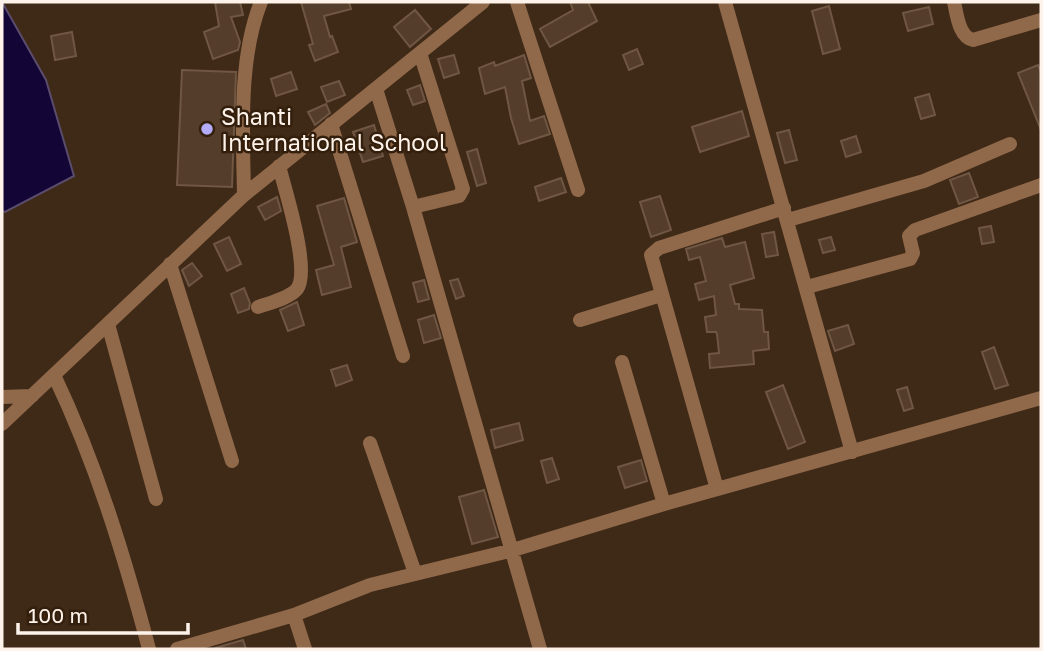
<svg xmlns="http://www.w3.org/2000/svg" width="1043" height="651" viewBox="0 0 1043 651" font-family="'Golos Text',sans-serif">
  <rect width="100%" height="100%" fill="#3f2917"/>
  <path fill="#140537" stroke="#5a4c6d" stroke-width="2" d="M2 2 46 80 74 176 5 212 2 211Z"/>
  <path fill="#543d2a" stroke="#6f5743" stroke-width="2" d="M215 2H240L243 15 231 17 240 42 238 50 213 59 204 32 219 26Z
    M301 2H349L351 9 324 16 330 37 332 36 338 52 315 61 309 45 313 44Z
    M570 2H588L597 21 550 47 540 29 573 10Z
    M829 6 840 49 823 54 812 11Z
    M929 7 933 24 908 31 903 13Z
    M415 10 431 29 410 47 394 27Z
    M72 32 76 56 55 60 51 36Z
    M637 49 643 64 629 70 623 55Z
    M454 55 459 73 444 78 438 59Z
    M524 55 531 78 522 81 530 121 544 116 550 134 519 144 511 118 505 87 485 94 479 68 494 62 495 66Z
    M1038 65 1041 72V130L1018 73Z
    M182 70 236 72 232 187 177 185Z
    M291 72 297 89 276 96 271 79Z
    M339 81 345 95 327 102 321 87Z
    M420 85 425 101 413 105 407 90Z
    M929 94 935 115 921 119 915 98Z
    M326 104 330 113 315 125 308 112Z
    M742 111 749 136 700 152 692 127Z
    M374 125 383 156 363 162 353 132Z
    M789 130 797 160 785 163 777 133Z
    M856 136 861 152 846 157 841 141Z
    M477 149 486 183 477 186 467 152Z
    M969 173 978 197 959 204 950 180Z
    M561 178 566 192 539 201 535 187Z
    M660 196 671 230 651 237 640 202Z
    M277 197 281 211 265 220 258 207Z
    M344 198 357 242 341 247 351 287 322 295 316 270 334 265 317 206Z
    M991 226 994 242 982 244 979 228Z
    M774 232 778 255 766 257 762 234Z
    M229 237 241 264 227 271 214 244Z
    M831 237 835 250 823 253 819 240Z
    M722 238 725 247 745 242 754 278 730 285 735 304H739V309L762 310 764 332H768L769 349 753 351 754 364 710 368 709 354 719 353 717 334 716 332H707L705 317 716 315 714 296 699 300 695 284 706 281 700 257 689 260 686 249Z
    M192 263 202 276 189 286 182 270Z
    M458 279 464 296 456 299 450 281Z
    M424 280 429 299 418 302 413 283Z
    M244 288 250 303 249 309 238 313 231 294Z
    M297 302 304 325 288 331 280 310Z
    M434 315 441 338 424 343 418 320Z
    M848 325 854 344 835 351 828 331Z
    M994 347 1008 385 995 389 982 352Z
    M347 365 352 380 336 386 331 370Z
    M783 385 805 442 788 449 766 392Z
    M907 387 913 408 904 411 897 390Z
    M519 423 523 440 495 448 491 430Z
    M552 458 559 479 547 483 541 461Z
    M641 460 647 481 625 488 618 467Z
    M484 490 498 537 472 544 459 497Z
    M243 640 246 649H215V648Z"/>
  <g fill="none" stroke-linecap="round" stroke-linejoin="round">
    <path stroke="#90694a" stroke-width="14" d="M517 2 578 190
      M725 2 852 452
      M954 2C957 15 959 37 973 40L1041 20
      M376 89 413 207 540 649
      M331 124 403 356
      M244 195C243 134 238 59 261 2
      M413 207 459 196 463 189 420 53
      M788 220 924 181 1010 144
      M170 264 232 461
      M807 287 910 259 913 253 909 236 915 230 1041 185
      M258 307C269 303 290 298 297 289 311 270 285 190 279 166
      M580 320 661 295
      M108 324 156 499
      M622 362 664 504
      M54 375C96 463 124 555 149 649
      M2 397 32 396
      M2 424 244 195 483 2
      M370 443 415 573
      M717 489 651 255 659 248 784 208
      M294 615 305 649
      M177 649 294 615 370 585 513 550 664 504 1041 398"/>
  </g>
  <circle fill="#b4acf9" stroke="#341f0d" stroke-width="2.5" cx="207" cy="129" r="7"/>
  <g text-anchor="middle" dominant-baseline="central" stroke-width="5" stroke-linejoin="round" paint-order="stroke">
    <g font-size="23" fill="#fef3ea" stroke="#341f0d" text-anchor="start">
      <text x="221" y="116">Shanti<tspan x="221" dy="26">International School</tspan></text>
    </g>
  </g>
  <rect width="1043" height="651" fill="none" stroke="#fef3ea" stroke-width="7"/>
  <path d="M18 623v10h170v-10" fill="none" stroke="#fef3ea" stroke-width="3.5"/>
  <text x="28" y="623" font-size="21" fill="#fef3ea" stroke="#341f0d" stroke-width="5" paint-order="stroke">100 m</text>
</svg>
